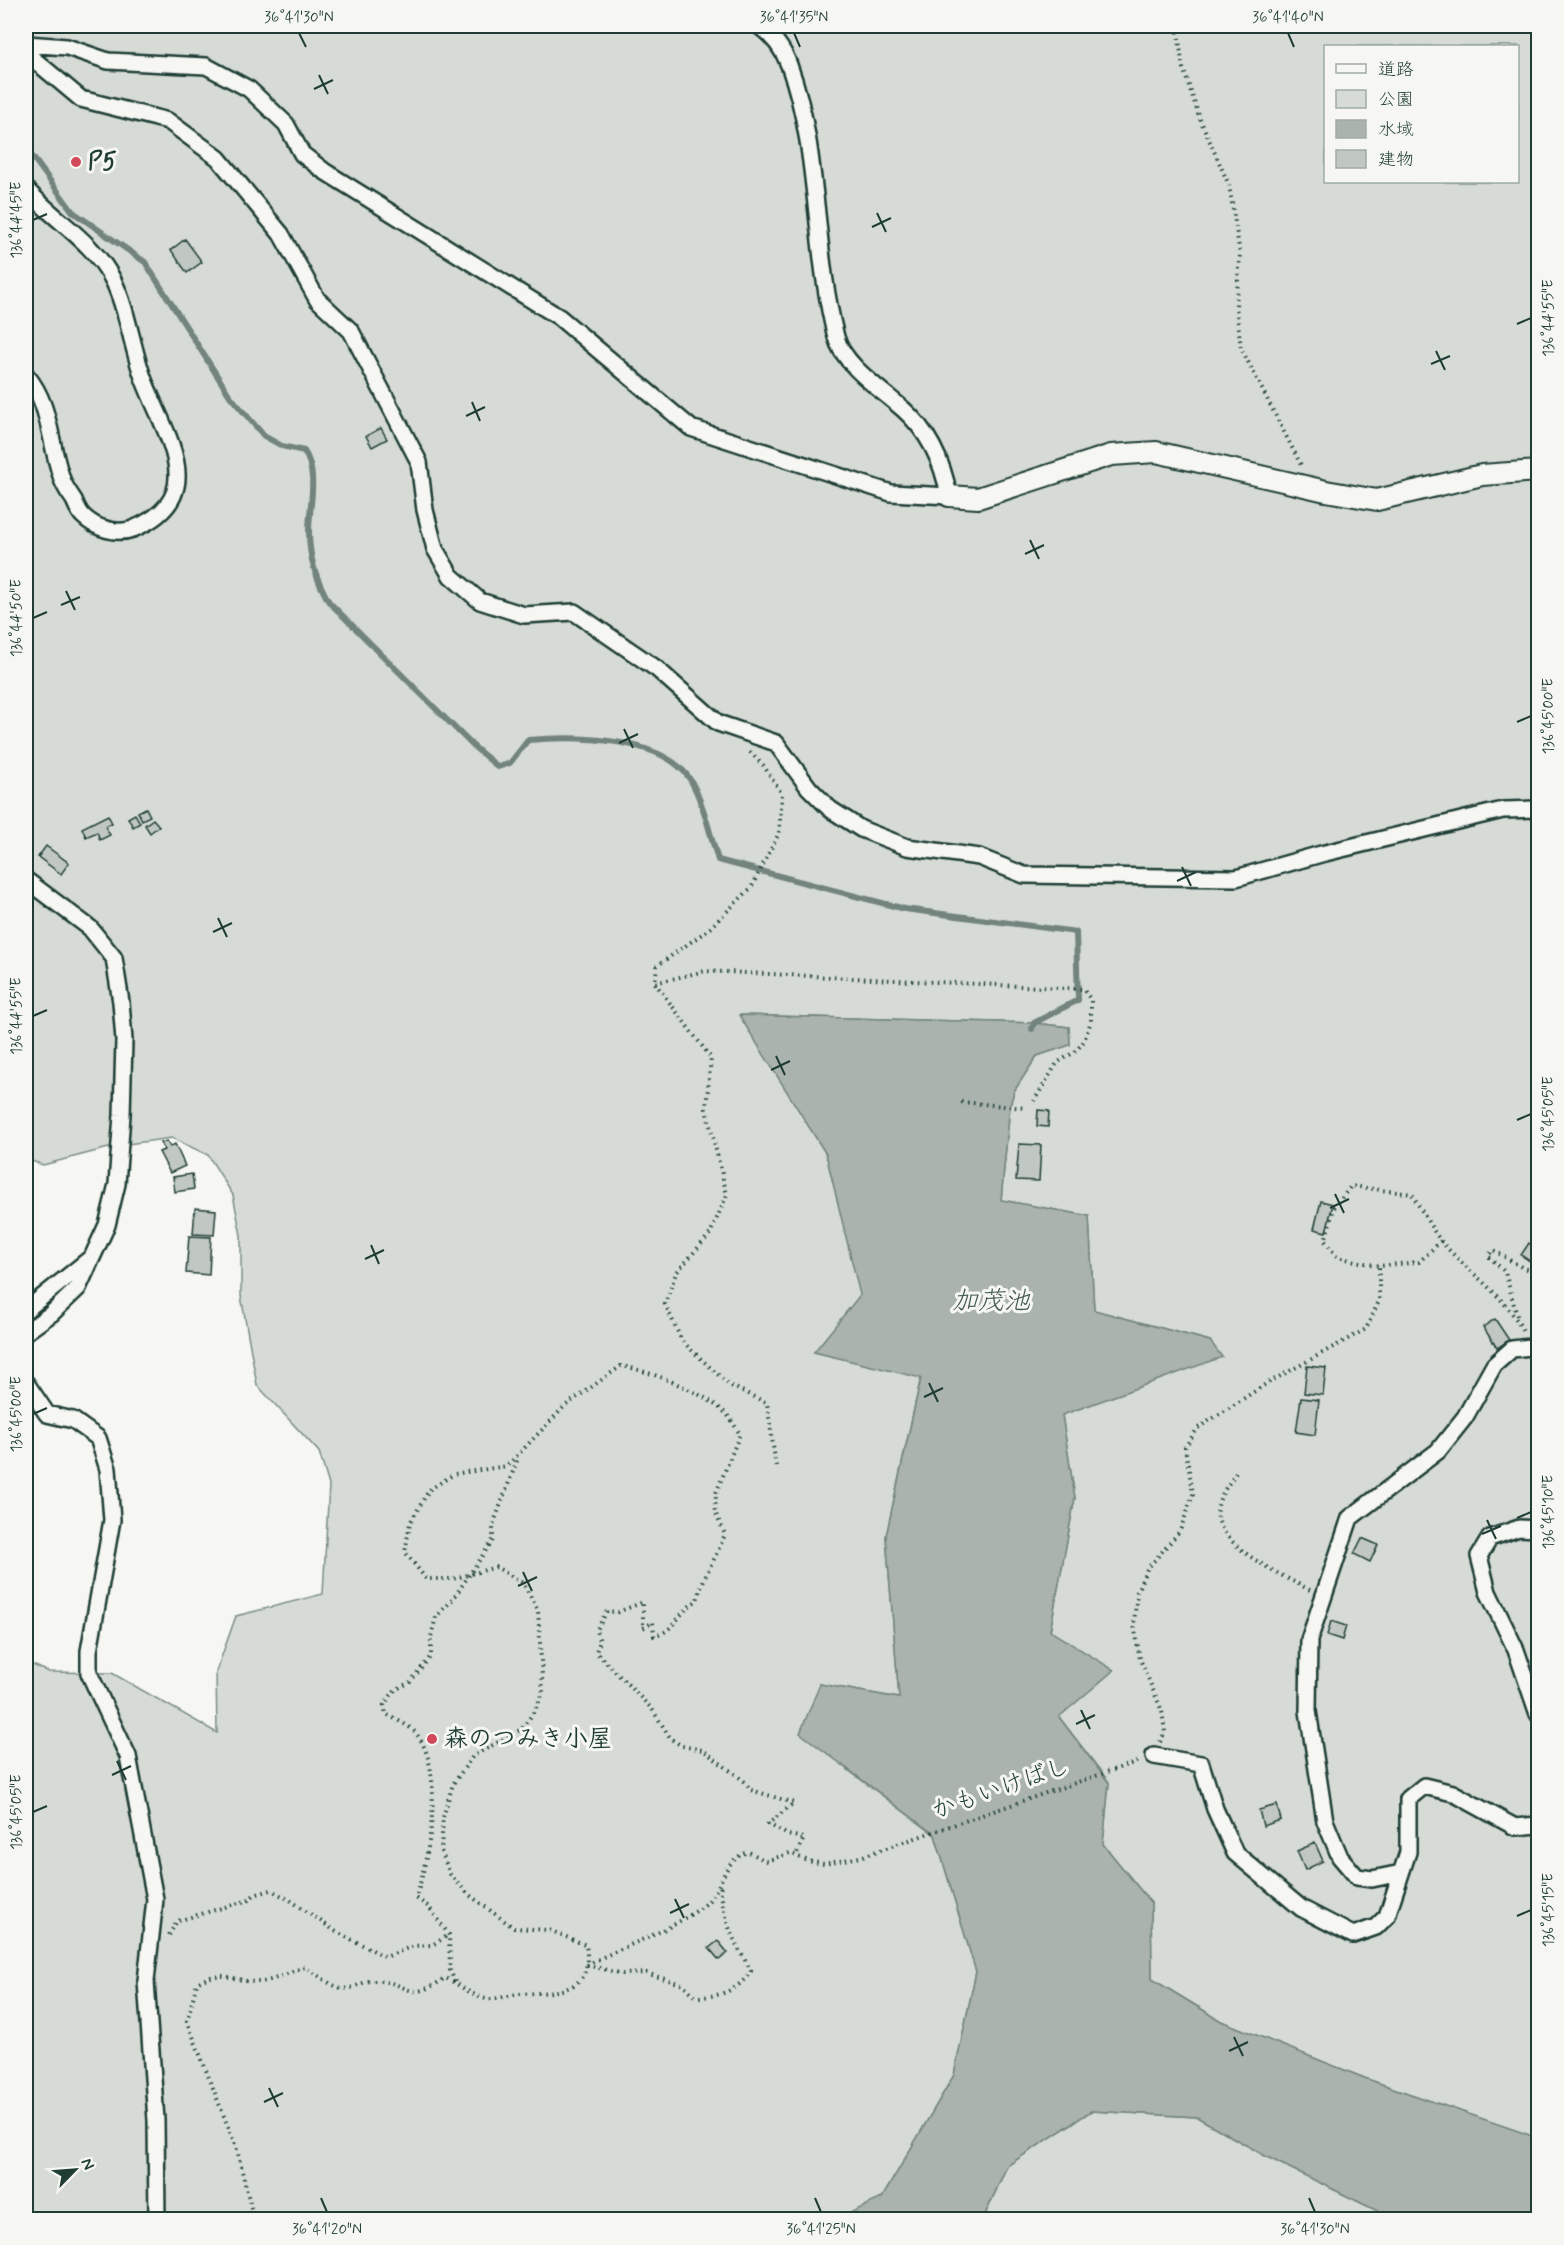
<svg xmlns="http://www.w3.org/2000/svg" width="1564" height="2245" viewBox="0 0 1564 2245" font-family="Mynerve,'Klee One',sans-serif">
  <rect width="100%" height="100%" fill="#f6f6f2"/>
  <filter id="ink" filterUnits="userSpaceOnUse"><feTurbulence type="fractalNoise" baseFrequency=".0167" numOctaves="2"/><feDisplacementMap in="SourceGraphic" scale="12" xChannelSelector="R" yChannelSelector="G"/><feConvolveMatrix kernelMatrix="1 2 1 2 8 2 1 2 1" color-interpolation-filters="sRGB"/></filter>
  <g filter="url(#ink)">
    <path fill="#d6dbd6" stroke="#7a8c85" stroke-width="1.5" fill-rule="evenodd" d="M26 26H1538V2138L1367 2079 1221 2021 1152 1979 1151 1903 1103 1844 1109 1782 1059 1717 1050 1631 1075 1498 1062 1415 1221 1357 1210 1341 1094 1310 1089 1216 1001 1200 1010 1106 1014 1091 1037 1056 1070 1045 1069 1027 1034 1023 740 1015 826 1154 861 1295 814 1352 921 1377 886 1536 899 1698 820 1684 848 1770 935 1835 976 1972 954 2075 882 2198 837 2220 26 2219V1662L49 1672 112 1673 217 1733 216 1672 236 1616 323 1594 329 1485 319 1452 257 1385 241 1296V1235L233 1195 208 1155 172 1138 120 1145 43 1165 26 1159ZM1326 46H1518V182H1326Z
      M1091 2111 1197 2117 1267 2157 1394 2219 983 2220 1007 2166Z"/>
    <path fill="#aab3ae" stroke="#72847d" stroke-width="1.5" d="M739 1015 1034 1023 1069 1027 1070 1045 1037 1056 1014 1091 1010 1106 1001 1200 1089 1216 1094 1310 1210 1341 1222 1357 1062 1415 1075 1498 1050 1631 1114 1670 1059 1717 1109 1783 1103 1844 1151 1903 1152 1979 1221 2021 1367 2079 1538 2138V2219H1394L1267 2157 1197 2117 1091 2111 1007 2166 983 2219H837L882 2198 954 2075 976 1972 935 1835 800 1733 820 1684 899 1698 886 1536 921 1378 814 1352 860 1295 826 1154Z"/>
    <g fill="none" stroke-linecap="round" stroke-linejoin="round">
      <path stroke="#72847d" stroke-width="6" d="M26 148 73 212 145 262 230 396 264 436 282 446 304 451C319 474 309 505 309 532 309 558 316 579 329 602L473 746 498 767 510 763 528 740C574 736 665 736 691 781 704 804 710 835 718 860L905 909 1076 932 1078 1000 1034 1023 1032 1029"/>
    </g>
    <path fill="#c1c8c3" stroke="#1f3d34" stroke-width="1.5" d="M185 239 202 262 187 273 171 250Z
      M381 428 387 439 372 447 366 436Z
      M146 808 150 816 142 820 138 812Z
      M135 814 140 823 133 827 128 818Z
      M108 815 112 823 105 826 110 835 100 840 97 832 86 837 82 828Z
      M153 819 159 826 150 833 145 825Z
      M46 846 69 863 61 874 38 857Z
      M1038 1110 1049 1111 1048 1127 1037 1126Z
      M167 1141 170 1147 175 1144 185 1166 170 1173 159 1152 164 1150 161 1143Z
      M1019 1144 1041 1145 1039 1181 1016 1180Z
      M192 1174 194 1189 175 1192 173 1177Z
      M1321 1201 1333 1204 1326 1232 1314 1229Z
      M195 1208 216 1210 214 1235 193 1234Z
      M189 1236 211 1237 209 1275 186 1273Z
      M1529 1243 1538 1249V1258L1534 1264 1521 1255Z
      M1495 1319 1509 1340 1497 1348 1483 1327Z
      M1307 1366 1326 1368 1323 1395 1304 1393Z
      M1301 1398 1319 1400 1315 1435 1296 1432Z
      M1362 1538 1378 1545 1370 1562 1354 1554Z
      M1331 1621 1346 1626 1342 1640 1327 1635Z
      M1277 1805 1281 1820 1263 1826 1259 1810Z
      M1315 1843 1323 1861 1305 1870 1297 1851Z
      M718 1941 728 1953 719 1960 709 1948Z"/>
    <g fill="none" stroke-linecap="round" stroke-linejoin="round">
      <g stroke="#1f3d34" stroke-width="20">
        <path id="minor" d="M26 44 67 47 108 61 206 66 249 89 286 124 302 154 324 171 559 317 691 428 891 493 949 496C943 463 929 432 903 409 883 391 843 365 836 337 813 249 820 149 789 65 783 49 772 35 759 26
          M26 53 81 99 168 121 218 158 281 234 317 299 351 331 419 462 425 510 435 549 451 576 480 601 524 615 574 612 657 669 718 723 776 743 809 788 830 809 861 829 907 847 979 857 1024 875 1236 878 1321 854 1503 810 1538 809
          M26 189C54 220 94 242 113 280 128 310 132 349 144 380 165 436 212 496 133 529 116 535 95 528 83 516 79 512 76 505 74 500 69 493 63 485 61 476 49 441 51 404 26 375
          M26 880 90 928 114 958 121 1002 124 1040 122 1115 117 1184 107 1225 78 1288 51 1314 26 1332
          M26 1310 92 1257
          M26 1383 47 1414 73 1420 98 1438 108 1469 112 1520 89 1651V1673L128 1756 155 1899 146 1981 156 2120 157 2220
          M1538 1529 1519 1528 1490 1538 1479 1556 1488 1592 1516 1650 1538 1714
          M1154 1756 1201 1764 1215 1809 1235 1853 1301 1908 1353 1935 1376 1927 1387 1916 1408 1852V1799L1424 1786 1453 1793 1515 1827 1538 1825
          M1401 1873 1372 1879 1357 1877 1340 1857 1325 1821 1308 1711 1309 1640 1350 1518 1438 1451 1465 1417 1494 1365 1512 1349 1531 1347 1538 1351"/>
      </g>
      <g stroke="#1f3d34" stroke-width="24">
        <path id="tertiary" d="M949 496 978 498 1111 455 1156 452 1326 491 1377 500 1482 475 1538 471"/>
      </g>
      <path stroke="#1f3d34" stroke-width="4" stroke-dasharray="1.5 4.5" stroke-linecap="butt" d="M1177 26 1183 68 1200 119 1229 185 1240 254 1236 306 1241 348 1302 467
        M750 752 763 765 782 794 779 833 751 888 709 929 657 966 655 983 705 971 1083 989 1091 1000V1021L1084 1041 1076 1051 1057 1063 1034 1101
        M655 983 711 1058 706 1109 727 1195 710 1234 676 1273 665 1304 682 1341 729 1385 767 1403 776 1466
        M961 1102 1025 1108
        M1441 1241 1419 1262 1379 1266 1337 1257 1325 1241 1334 1208 1351 1186 1412 1194C1421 1209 1430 1227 1441 1241 1468 1273 1505 1294 1524 1333
        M1517 1316 1505 1272 1488 1256 1493 1250 1523 1268 1538 1273
        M1236 1473C1230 1482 1222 1492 1219 1502 1205 1542 1282 1575 1310 1590
        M1160 1742 1165 1732 1162 1711 1140 1659 1134 1624 1137 1591 1147 1569 1180 1531 1193 1494 1185 1447 1198 1428 1266 1384 1366 1329 1379 1301V1266
        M169 1935 177 1921 249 1900 254 1895 271 1890 290 1900 335 1931 386 1957 413 1946 432 1945 449 1935
        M587 1965C625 1945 669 1932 703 1906 724 1890 721 1859 749 1852L766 1861 790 1853 808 1861 824 1864 860 1857 1139 1761
        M587 1965 623 1974 646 1973 684 1985 696 1997C719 1997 738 1991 751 1971 732 1938 723 1921 720 1882
        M455 1982 450 1970 449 1935 429 1907 416 1898C429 1855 447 1768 414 1731 407 1724 394 1719 386 1714L384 1705 395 1690 410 1682 431 1656V1637L436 1617 453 1599 493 1540V1525L518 1458
        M254 2220 237 2150 187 2021 197 1983C223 1967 235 1983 260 1982 274 1981 291 1971 305 1967 316 1973 329 1985 341 1988 353 1991 362 1981 372 1981 409 1979 405 2006 445 1978 458 1983 473 1997 487 1999 496 2000 509 1995 519 1994 555 1992 594 1995 586 1945L549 1930 514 1928 468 1894 450 1874 441 1851 443 1817 453 1784 473 1756 522 1729 535 1710 543 1693 538 1610 523 1583 496 1567 453 1579H426L405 1552 410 1523 429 1490 454 1474 507 1466 565 1406 621 1366C648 1370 703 1392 723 1411 730 1416 735 1427 740 1434L716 1493 715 1512 725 1534C717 1557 702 1577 697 1601 679 1610 675 1632 654 1636L653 1622 643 1628V1602L618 1612 607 1611 596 1631 600 1641 596 1652 652 1709 671 1739 682 1746 703 1750 744 1781 751 1790 794 1803 768 1824 788 1835 804 1838 796 1855"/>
      <use href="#minor" stroke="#f6f6f2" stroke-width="15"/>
      <use href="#tertiary" stroke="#f6f6f2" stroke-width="20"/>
    </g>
  </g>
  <path fill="none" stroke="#1f3d34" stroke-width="2" d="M299 33 306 47M794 33 800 47M1288 33 1294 47M319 75 328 94M314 89 333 80M877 213 886 232M33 220 47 214M872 227 891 218M1517 324 1531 318M1436 351 1445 370M1431 364 1450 356M472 402 480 421M466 416 485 407M1030 540 1039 559M1025 554 1044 545M66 591 75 610M61 605 80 597M33 618 47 612M1517 722 1531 716M624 729 633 748M619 743 638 734M1182 867 1191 886M1177 881 1196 872M218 918 227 937M213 932 232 923M33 1016 47 1010M776 1056 785 1075M771 1070 790 1061M1517 1120 1531 1114M1335 1194 1344 1213M1330 1208 1349 1199M371 1245 379 1264M365 1259 384 1250M929 1383 938 1402M924 1397 943 1388M33 1414 47 1408M1517 1518 1531 1512M1487 1520 1496 1539M1482 1534 1501 1526M523 1572 532 1591M518 1586 537 1577M1081 1710 1090 1729M1076 1724 1095 1715M117 1761 126 1780M112 1775 131 1766M33 1812 47 1806M675 1899 684 1918M670 1913 689 1904M1517 1916 1531 1910M1234 2037 1243 2056M1229 2051 1248 2042M269 2088 278 2107M264 2102 283 2093M321 2198 327 2212M815 2198 821 2212M1309 2198 1315 2212"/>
  <g fill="#d1495b" stroke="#f6f6f2" stroke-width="2">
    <circle cx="76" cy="162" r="6"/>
    <circle cx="432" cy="1739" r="6"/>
  </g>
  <g text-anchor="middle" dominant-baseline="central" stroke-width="6" stroke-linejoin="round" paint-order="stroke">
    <g font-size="24" font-weight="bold" fill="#1f3d34" stroke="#f6f6f2" text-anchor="start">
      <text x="88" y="162">P5</text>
      <text x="444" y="1739">森のつみき小屋</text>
    </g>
    <g font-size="24" fill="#1f3d34" stroke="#f6f6f2">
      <text transform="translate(1001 1789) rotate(-19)">かもいけばし</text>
    </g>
    <g font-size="26" font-style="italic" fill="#425a52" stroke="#f6f6f2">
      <text x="991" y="1302">加茂池</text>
    </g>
  </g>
  <rect width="1564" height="2245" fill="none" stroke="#f6f6f2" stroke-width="66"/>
  <rect x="1324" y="45" width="195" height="138" fill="#f6f6f2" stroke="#a0aca6" stroke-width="1.5"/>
  <rect x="1336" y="64" width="30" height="9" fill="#f6f6f2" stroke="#a0aca6" stroke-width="1.5"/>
  <text x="1378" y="75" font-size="18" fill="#1f3d34">道路</text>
  <rect x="1336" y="90" width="30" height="18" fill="#d6dbd6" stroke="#a0aca6" stroke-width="1.5"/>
  <text x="1378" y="105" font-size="18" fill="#1f3d34">公園</text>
  <rect x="1336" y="120" width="30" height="18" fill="#aab3ae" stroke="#a0aca6" stroke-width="1.5"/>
  <text x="1378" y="135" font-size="18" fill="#1f3d34">水域</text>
  <rect x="1336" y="150" width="30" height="18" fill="#c1c8c3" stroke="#a0aca6" stroke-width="1.5"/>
  <text x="1378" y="165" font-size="18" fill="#1f3d34">建物</text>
  <g transform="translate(75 2170) rotate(65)" stroke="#f6f6f2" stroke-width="4.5" paint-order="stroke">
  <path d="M0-4.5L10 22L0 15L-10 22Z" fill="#1f3d34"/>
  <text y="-9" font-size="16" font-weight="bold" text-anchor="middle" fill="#1f3d34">N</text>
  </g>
  <rect x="33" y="33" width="1498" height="2179" fill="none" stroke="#1f3d34" stroke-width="2"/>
  <g font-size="15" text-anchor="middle" fill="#1f3d34">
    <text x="299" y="22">36°41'30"N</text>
    <text x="794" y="22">36°41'35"N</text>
    <text x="1288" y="22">36°41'40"N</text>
    <text transform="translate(16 220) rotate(-90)" y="5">136°44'45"E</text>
    <text transform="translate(1548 318) rotate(-90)" y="5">136°44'55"E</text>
    <text transform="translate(16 618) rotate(-90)" y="5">136°44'50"E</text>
    <text transform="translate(1548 716) rotate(-90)" y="5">136°45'00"E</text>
    <text transform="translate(16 1016) rotate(-90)" y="5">136°44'55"E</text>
    <text transform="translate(1548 1114) rotate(-90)" y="5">136°45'05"E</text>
    <text transform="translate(16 1414) rotate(-90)" y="5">136°45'00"E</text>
    <text transform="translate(1548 1512) rotate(-90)" y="5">136°45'10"E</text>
    <text transform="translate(16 1812) rotate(-90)" y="5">136°45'05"E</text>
    <text transform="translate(1548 1910) rotate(-90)" y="5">136°45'15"E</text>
    <text x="327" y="2234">36°41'20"N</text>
    <text x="821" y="2234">36°41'25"N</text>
    <text x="1315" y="2234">36°41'30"N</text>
  </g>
</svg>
